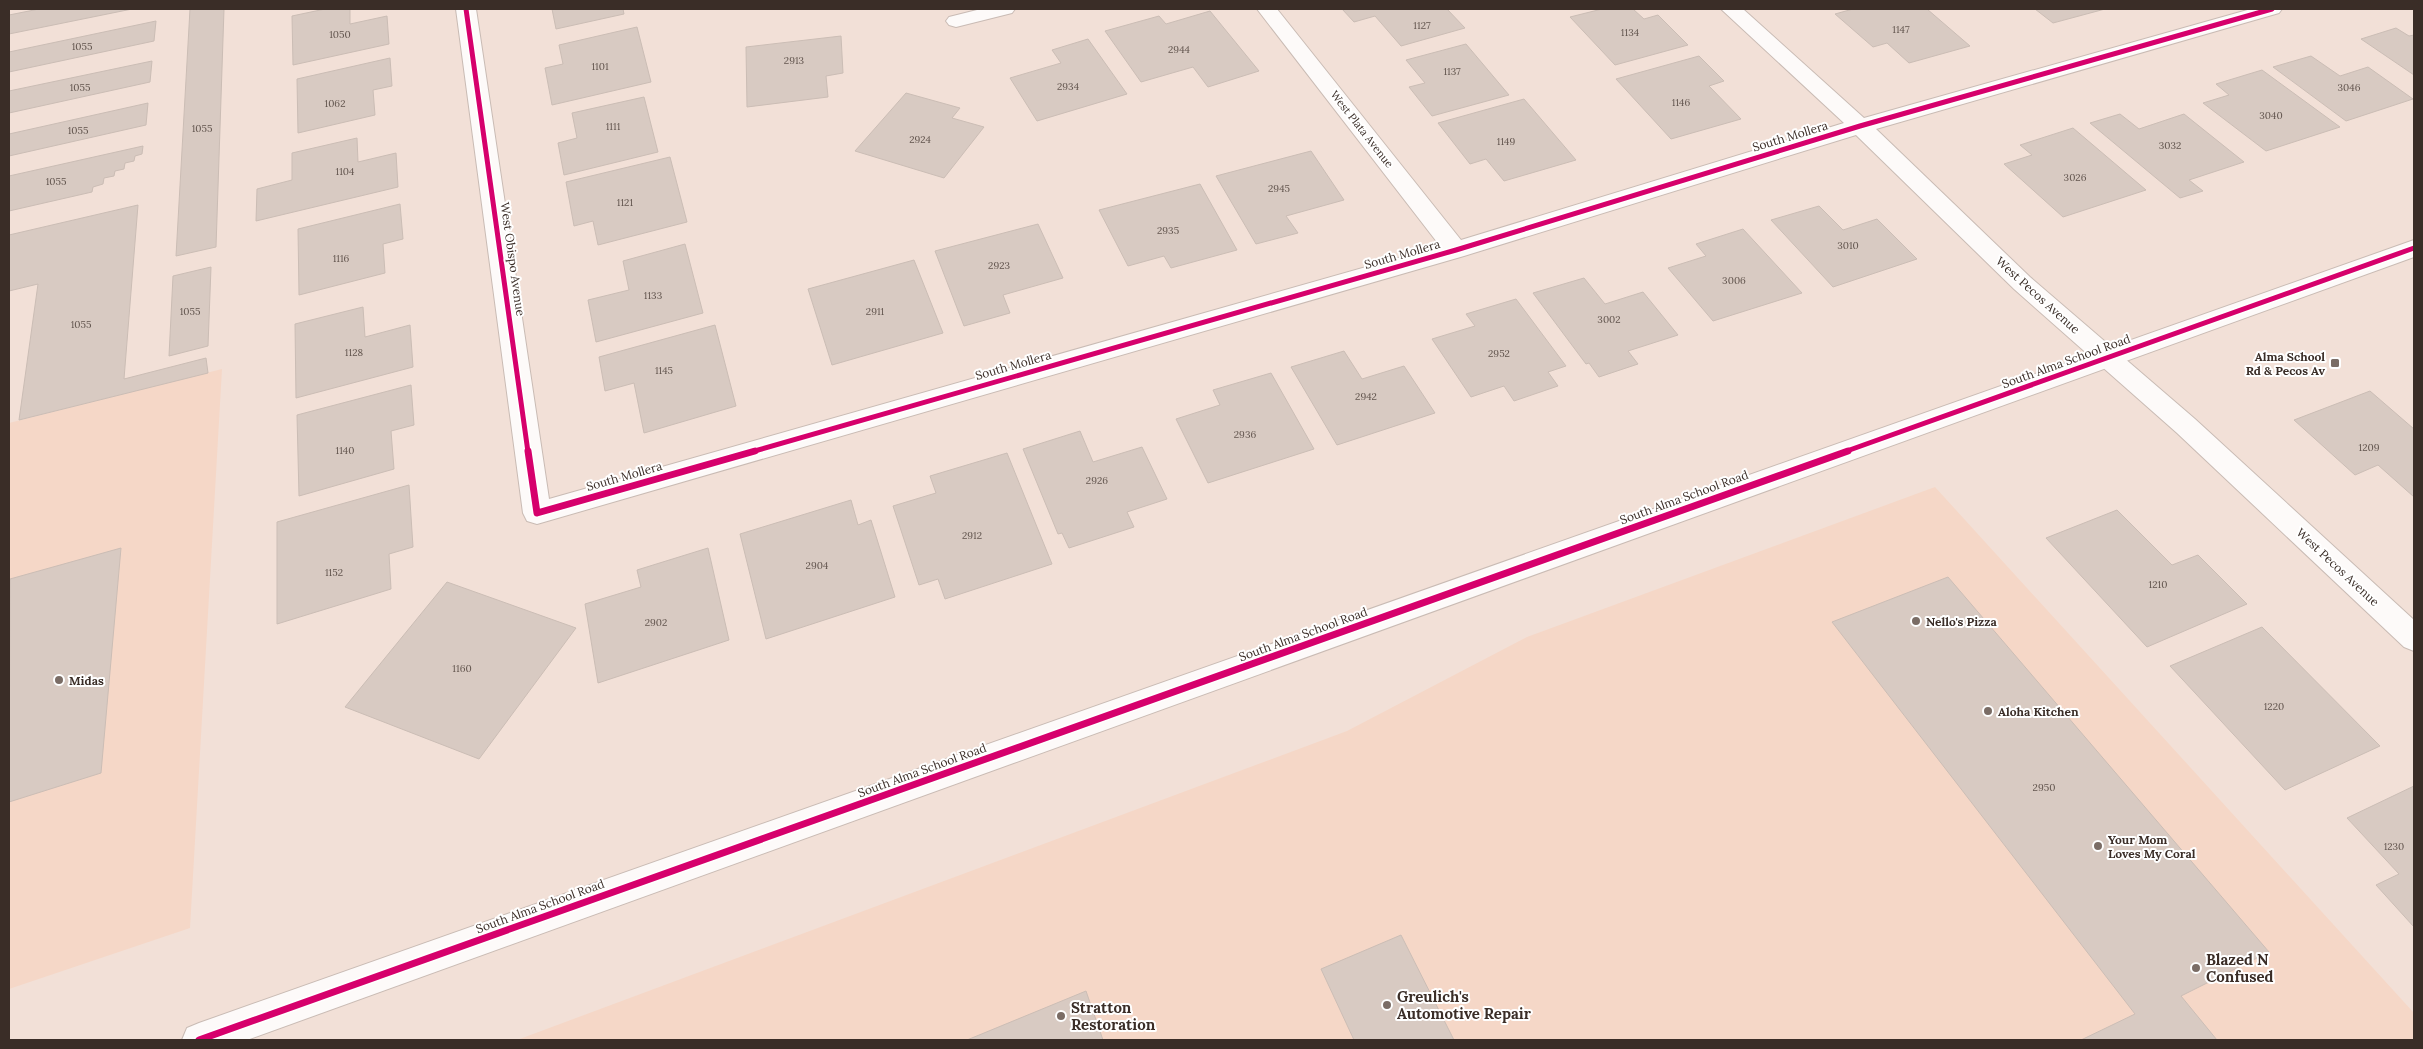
<svg xmlns="http://www.w3.org/2000/svg" width="2423" height="1049" viewBox="0 0 2423 1049" font-family="Lora,serif">
  <rect width="100%" height="100%" fill="#f2e0d7"/>
  <path fill="#f5d7c7" d="M222 369 190 928 9 989V423Z
    M1935 487 2414 1013V1040H517L1347 731 1527 637Z"/>
  <path fill="#d8cac2" stroke="#cbbdb5" d="M39 9H132L9 34V15Z
    M190 9H224L216 247 176 256Z
    M325 9H350V24L387 16 389 44 293 65 292 16Z
    M552 9H623L624 14 556 29Z
    M1342 9H1447L1465 28 1401 46 1375 16 1354 22Z
    M1602 9H1633L1644 19 1658 15 1688 45 1615 65 1570 17Z
    M1853 9H1927L1970 46 1909 63 1887 43 1873 47 1835 14Z
    M2035 9H2105L2053 23Z
    M1210 11 1259 71 1208 87 1193 67 1141 82 1105 31 1159 16 1166 24Z
    M156 21 154 41 9 72V52Z
    M637 27 651 82 552 105 545 68 563 64 559 45Z
    M2396 28 2409 36 2414 35V75L2361 39Z
    M841 36 843 73 826 76 828 97 747 107 746 47Z
    M1088 39 1127 94 1037 121 1010 78 1061 63 1052 50Z
    M1466 44 1509 95 1432 116 1409 87 1425 83 1406 60Z
    M1699 56 1724 81 1709 86 1741 119 1671 139 1616 79Z
    M2311 56 2340 76 2368 67 2413 99 2346 121 2273 67Z
    M390 58 392 86 373 90 375 115 298 133 297 79Z
    M152 61 150 82 9 113V91Z
    M2262 70 2340 127 2266 151 2203 103 2229 95 2216 84Z
    M906 93 960 108 952 118 984 127 944 178 855 151Z
    M644 97 658 152 564 175 558 143 577 138 572 113Z
    M1524 99 1576 160 1504 181 1486 159 1470 164 1438 123Z
    M148 103 146 125 9 156V134Z
    M2120 114 2139 129 2184 114 2244 162 2189 180 2203 191 2180 198 2090 123Z
    M2073 128 2146 190 2063 217 2004 164 2032 155 2020 145Z
    M357 138 358 162 396 153 398 187 256 221 257 189 292 180V153Z
    M143 146 142 154 135 156 134 161 125 163 124 169 115 171 114 176 104 178 103 184 93 187 92 192 9 211V176Z
    M1311 151 1344 200 1286 216 1298 233 1256 244 1216 176Z
    M670 157 687 222 598 245 593 221 574 226 566 182Z
    M1200 184 1237 250 1171 268 1164 256 1128 266 1099 210Z
    M400 204 403 239 383 244 385 273 299 295 298 229Z
    M138 205 124 379 206 358 208 373 19 420 38 284 9 291V235Z
    M1819 206 1843 230 1877 219 1917 259 1833 287 1771 220Z
    M1038 224 1063 278 1003 295 1010 313 964 326 935 251Z
    M1743 229 1802 293 1713 321 1668 268 1706 256 1696 244Z
    M685 244 703 313 596 342 588 300 629 290 623 261Z
    M914 260 943 333 832 365 808 289Z
    M211 267 208 346 169 356 173 276Z
    M1584 278 1605 304 1643 292 1678 335 1628 351 1638 364 1599 377 1589 363 1586 364 1533 293Z
    M1516 299 1566 366 1548 372 1558 386 1514 401 1504 386 1471 397 1432 339 1475 326 1466 314Z
    M363 307 365 337 410 325 413 367 296 398 295 324Z
    M715 325 736 406 644 433 634 383 605 391 599 357Z
    M1344 351 1362 379 1404 366 1435 413 1337 445 1291 367Z
    M1271 373 1314 449 1208 483 1176 419 1220 405 1213 390Z
    M411 385 414 425 391 431 394 469 299 496 297 415Z
    M2370 391 2414 429V497L2378 465 2355 475 2294 420Z
    M1080 431 1093 462 1142 447 1167 499 1127 512 1134 527 1069 548 1062 533 1058 534 1023 449Z
    M1007 453 1052 564 945 599 938 579 919 585 893 506 936 493 930 476Z
    M409 485 413 547 389 554 391 589 277 624V522Z
    M851 500 858 525 871 520 895 597 766 639 740 534Z
    M2117 510 2172 565 2198 555 2247 604 2147 647 2046 538Z
    M121 548 101 773 9 802 10 579Z
    M708 548 729 640 598 683 585 604 641 587 637 570Z
    M1948 577 2269 952 2181 996 2217 1040H2081L2135 1014 1832 622Z
    M447 582 576 628 479 759 345 707Z
    M2262 627 2380 746 2285 790 2170 666Z
    M2414 786V927L2376 885 2399 874 2347 818Z
    M1401 935 1454 1040H1354L1321 969Z
    M1086 991 1103 1040H967Z"/>
  <g fill="none" stroke-linecap="round" stroke-linejoin="round">
    <g stroke="#c9bbb4" stroke-width="2">
      <path id="minor" d="M456 9H476L549 499 1440 246 1257 9H1277L1461 240 1844 123 1721 9H1743L1864 118 2251 9H2282L2279 13 1876 129 2030 277 2195 419 2414 620V651L2404 647 2177 433 2014 289 1856 135 1464 256 537 524 527 521 523 513Z
        M981 9H1015L1012 13 956 27 949 25 946 21 949 17Z"/>
    </g>
    <g stroke="#c9bbb4" stroke-width="2">
      <path id="secondary" d="M2414 240V257L247 1040H182L187 1028 199 1023Z"/>
    </g>
    <use href="#minor" fill="#fdfaf9" fill-rule="evenodd"/>
    <use href="#secondary" fill="#fdfaf9" fill-rule="evenodd"/>
    <g stroke="#fff" stroke-width="8">
      <path id="cycleway-far1" d="M466 9 528 452
        M751 452 1456 250 1860 126 2272 9
        M1844 452 2414 248"/>
    </g>
    <g stroke="#fff" stroke-width="10">
      <path id="cycleway" d="M528 451 537 513 755 451
        M199 1040 1848 451"/>
    </g>
    <use href="#cycleway-far1" stroke="#d6006c" stroke-width="5"/>
    <use href="#cycleway" stroke="#d6006c" stroke-width="7"/>
  </g>
  <g fill="#7a6c65" stroke="#fff" stroke-width="2">
    <rect x="2330" y="358" width="10" height="10" rx="2.5"/>
    <circle cx="1916" cy="621" r="5"/>
    <circle cx="59" cy="680" r="5"/>
    <circle cx="1988" cy="711" r="5"/>
    <circle cx="2098" cy="846" r="5"/>
    <circle cx="2196" cy="968" r="5"/>
    <circle cx="1387" cy="1005" r="5"/>
    <circle cx="1061" cy="1016" r="5"/>
  </g>
  <g text-anchor="middle" dominant-baseline="central" stroke-width="4" stroke-linejoin="round" paint-order="stroke">
    <g font-size="10" fill="#62554e">
      <text x="1422" y="25">1127</text>
      <text x="1901" y="29">1147</text>
      <text x="1630" y="32">1134</text>
      <text x="340" y="34">1050</text>
      <text x="82" y="46">1055</text>
      <text x="1179" y="49">2944</text>
      <text x="794" y="60">2913</text>
      <text x="600" y="66">1101</text>
      <text x="1452" y="71">1137</text>
      <text x="1068" y="86">2934</text>
      <text x="80" y="87">1055</text>
      <text x="2349" y="87">3046</text>
      <text x="1681" y="102">1146</text>
      <text x="335" y="103">1062</text>
      <text x="2271" y="115">3040</text>
      <text x="613" y="126">1111</text>
      <text x="202" y="128">1055</text>
      <text x="78" y="130">1055</text>
      <text x="920" y="139">2924</text>
      <text x="1506" y="141">1149</text>
      <text x="2170" y="145">3032</text>
      <text x="345" y="171">1104</text>
      <text x="2075" y="177">3026</text>
      <text x="56" y="181">1055</text>
      <text x="1279" y="188">2945</text>
      <text x="625" y="202">1121</text>
      <text x="1168" y="230">2935</text>
      <text x="1848" y="245">3010</text>
      <text x="341" y="258">1116</text>
      <text x="999" y="265">2923</text>
      <text x="1734" y="280">3006</text>
      <text x="653" y="295">1133</text>
      <text x="190" y="311">1055</text>
      <text x="875" y="311">2911</text>
      <text x="1609" y="319">3002</text>
      <text x="81" y="324">1055</text>
      <text x="354" y="352">1128</text>
      <text x="1499" y="353">2952</text>
      <text x="664" y="370">1145</text>
      <text x="1366" y="396">2942</text>
      <text x="1245" y="434">2936</text>
      <text x="2369" y="447">1209</text>
      <text x="345" y="450">1140</text>
      <text x="1097" y="480">2926</text>
      <text x="972" y="535">2912</text>
      <text x="817" y="565">2904</text>
      <text x="334" y="572">1152</text>
      <text x="2158" y="584">1210</text>
      <text x="656" y="622">2902</text>
      <text x="462" y="668">1160</text>
      <text x="2274" y="706">1220</text>
      <text x="2044" y="787">2950</text>
      <text x="2394" y="846">1230</text>
    </g>
    <g font-size="11" fill="#3a2d27" stroke="#fff">
      <text transform="translate(1362 129) rotate(52)">West Plata Avenue</text>
    </g>
    <g font-size="12" fill="#3a2d27" stroke="#fff">
      <text transform="translate(1790 136) rotate(-17)">South Mollera</text>
      <text transform="translate(1402 254) rotate(-16)">South Mollera</text>
      <text transform="translate(513 259) rotate(82)">West Obispo Avenue</text>
      <text transform="translate(2038 295) rotate(42)">West Pecos Avenue</text>
      <text transform="translate(2066 361) rotate(-20)">South Alma School Road</text>
      <text transform="translate(1013 365) rotate(-16)">South Mollera</text>
      <text transform="translate(624 476) rotate(-16)">South Mollera</text>
      <text transform="translate(1684 497) rotate(-20)">South Alma School Road</text>
      <text transform="translate(2338 567) rotate(43)">West Pecos Avenue</text>
      <text transform="translate(1303 634) rotate(-20)">South Alma School Road</text>
      <text transform="translate(922 770) rotate(-20)">South Alma School Road</text>
      <text transform="translate(540 906) rotate(-20)">South Alma School Road</text>
    </g>
    <g font-size="12" font-weight="bold" fill="#3a2d27" stroke="#fff" text-anchor="start">
      <text x="2325" y="356" text-anchor="end">Alma School<tspan x="2325" dy="14">Rd &amp; Pecos Av</tspan></text>
      <text x="1926" y="621">Nello's Pizza</text>
      <text x="69" y="680">Midas</text>
      <text x="1998" y="711">Aloha Kitchen</text>
      <text x="2108" y="839">Your Mom<tspan x="2108" dy="14">Loves My Coral</tspan></text>
    </g>
    <g font-size="15" font-weight="bold" fill="#3a2d27" stroke="#fff" text-anchor="start">
      <text x="2206" y="959">Blazed N<tspan x="2206" dy="17">Confused</tspan></text>
      <text x="1397" y="996">Greulich's<tspan x="1397" dy="17">Automotive Repair</tspan></text>
      <text x="1071" y="1007">Stratton<tspan x="1071" dy="17">Restoration</tspan></text>
    </g>
  </g>
  <rect width="2423" height="1049" fill="none" stroke="#3a2d27" stroke-width="20"/>
</svg>
